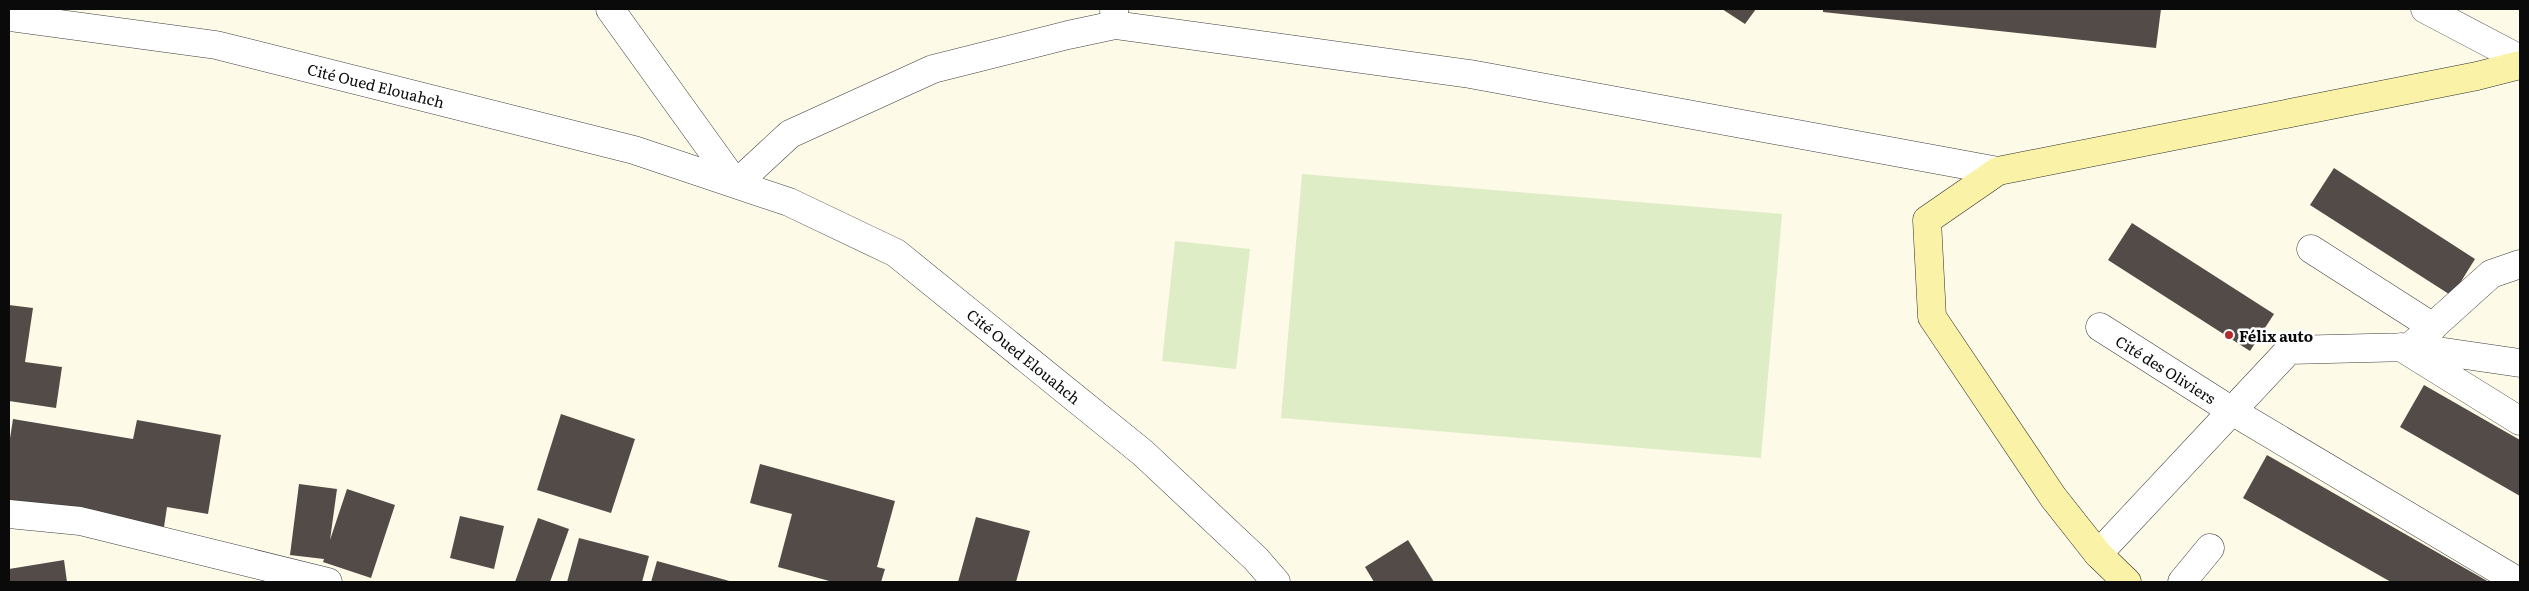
<svg xmlns="http://www.w3.org/2000/svg" width="2529" height="591" viewBox="0 0 2529 591" font-family="Literata,serif">
  <rect width="100%" height="100%" fill="#fefae8"/>
  <path fill="#deedc6" d="M1302 174 1782 214 1761 458 1281 418Z
    M1175 241 1250 249 1236 369 1162 361Z"/>
  <path fill="#524b47" d="M1722 9H1756L1745 24Z
    M1823 9H2161L2156 48 1823 12Z
    M2334 168 2475 259 2452 296 2310 205Z
    M2132 223 2274 314 2250 351 2108 260Z
    M9 305 33 308 25 362 62 367 56 408 9 401Z
    M2424 385 2520 440V496L2400 427Z
    M561 414 635 439 611 513 537 490Z
    M13 419 133 439 137 420 221 435 208 514 167 507 164 527 9 502V445Z
    M2267 455 2489 582H2391L2243 498Z
    M760 464 895 501 877 567 885 569 881 582H833L778 567 792 514 750 503Z
    M299 484 337 489 330 540 347 489 395 505 371 578 323 562 324 559 290 555Z
    M460 516 504 526 494 569 450 558Z
    M976 517 1030 531 1016 582H958Z
    M538 518 569 529 550 582H515Z
    M579 538 649 556 642 582H567Z
    M1408 540 1434 582H1374L1365 567Z
    M64 560 67 582H9V569Z
    M657 561 733 582H651Z"/>
  <g fill="none" stroke-linecap="round" stroke-linejoin="round">
    <g stroke="#3d3d3d" stroke-width="29">
      <path id="street" d="M610 9 736 184 790 134 933 69 1068 35 1115 25 1114 9
        M2425 9 2520 59
        M9 17 216 45 634 150 789 202 896 253 1143 453 1256 559 1276 582
        M1115 25 1470 74 1998 171
        M2311 249 2433 327
        M2100 327 2232 411 2519 582
        M2401 347 2520 421
        M2410 347 2520 363
        M9 514 80 521 328 582
        M2098 554 2289 350 2410 347 2491 274 2520 264
        M2182 582 2210 548"/>
    </g>
    <g stroke="#2c2c2c" stroke-width="29">
      <path id="secondary" d="M2127 582 2098 554 2053 497 1932 317 1927 220 1998 171 2477 76 2520 65"/>
    </g>
    <use href="#street" stroke="#fff" stroke-width="28"/>
    <use href="#secondary" stroke="#faf3a7" stroke-width="28"/>
  </g>
  <circle fill="#b02b2e" stroke="#fff" stroke-width="2" cx="2229" cy="335" r="5"/>
  <g text-anchor="middle" dominant-baseline="central" stroke-width="5" stroke-linejoin="round" paint-order="stroke">
    <g font-size="15" fill="#0a0a0a" stroke="#fff">
      <text transform="translate(376 85) rotate(14)">Cité Oued Elouahch</text>
      <text transform="translate(1024 356) rotate(39)">Cité Oued Elouahch</text>
      <text transform="translate(2166 369) rotate(32)">Cité des Oliviers</text>
    </g>
    <g font-size="15" font-weight="bold" fill="#0a0a0a" stroke="#fff" text-anchor="start">
      <text x="2239" y="335">Félix auto</text>
    </g>
  </g>
  <rect width="2529" height="591" fill="none" stroke="#0a0a0a" stroke-width="20"/>
</svg>
